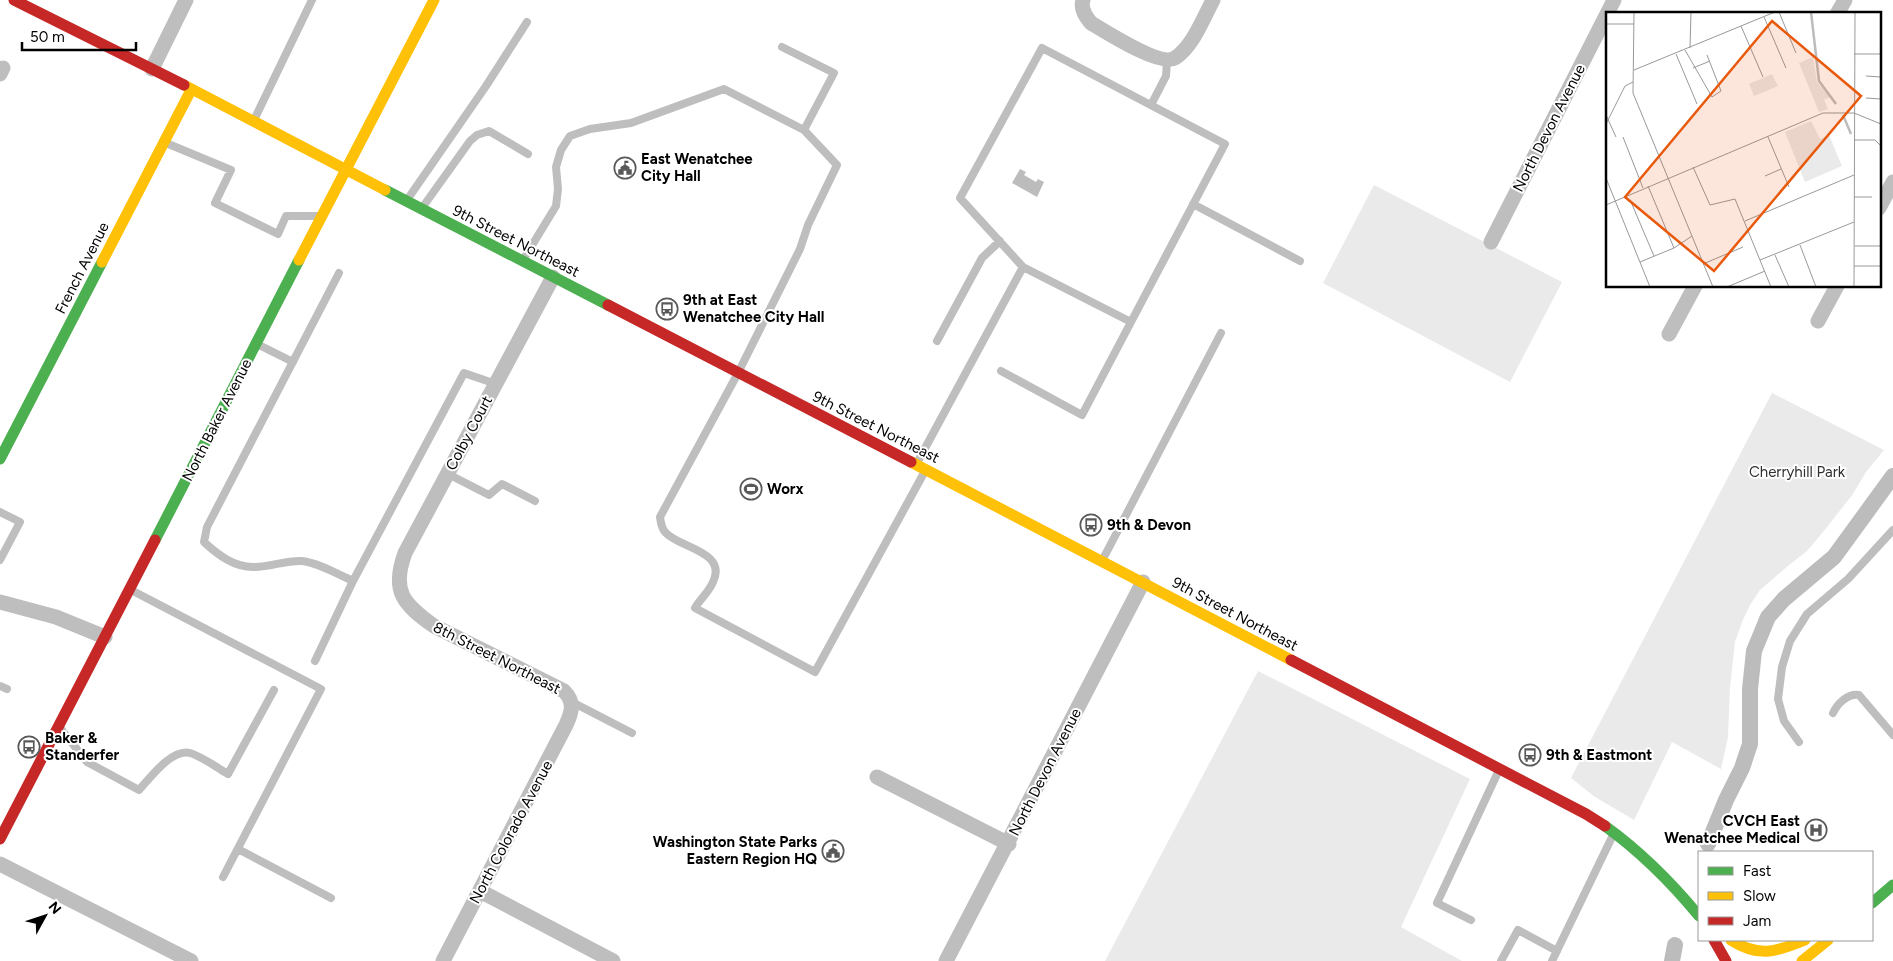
<svg xmlns="http://www.w3.org/2000/svg" width="1893" height="961" viewBox="0 0 1893 961" font-family="Figtree,sans-serif">
  <rect width="100%" height="100%" fill="#fff"/>
  <path fill="#eaeaea" d="M1374 185 1562 282 1510 382 1323 283Z
    M1772 393 1884 450 1866 472 1853 494 1823 532 1807 551 1789 565 1760 590 1750 605 1742 622 1735 642 1730 688 1728 737 1721 769 1672 742 1634 820 1595 797 1571 778Z
    M1258 671 1470 779 1401 927 1462 961H1105Z"/>
  <path fill="#bcbcbc" d="M1020 169 1026 172 1024 175 1036 182 1038 179 1044 182 1037 197 1012 183Z"/>
  <g fill="none" stroke-linecap="round" stroke-linejoin="round">
    <path stroke="#bcbcbc" stroke-width="16" d="M1708 844 1726 800 1742 768 1750 744V689L1754 651 1768 617 1784 599 1834 557 1893 476
      M1672 961 1675 945"/>
    <path stroke="#bebebe" stroke-width="8" d="M782 47 834 73 804 130 837 165 808 225 800 249 738 373 660 517C661 523 661 527 665 532 678 548 728 551 713 582 709 592 700 599 695 608L815 672 925 471
      M1151 105 1166 76 1167 61
      M254 120 312 0
      M166 143 231 170 215 203 278 234 286 216H319
      M407 200 486 86 527 22
      M1193 204 1300 261
      M422 208 470 141 477 135 489 131 528 154
      M523 260 556 206 558 189 556 167 561 150 570 136 590 129 631 123 724 89 804 130
      M339 273 207 527 204 542C218 555 235 568 255 567 271 567 286 560 302 561 319 563 337 574 353 581
      M937 341 982 258 1000 241
      M259 345 293 362
      M1001 371 1082 415 1131 322
      M917 463 1023 267 1131 322 1225 144 1042 48 960 198 1023 267
      M448 474 489 495 502 484 535 501
      M0 512 20 522 0 560
      M1103 559 1221 333
      M131 590 321 689 223 877
      M315 661 353 581 464 373 496 384
      M0 686 7 689
      M572 702 632 733
      M1833 713C1837 704 1848 693 1859 695L1893 735
      M61 729 87 762 139 790C150 778 172 748 190 753 203 757 216 767 228 774L274 690
      M1799 742 1784 721 1778 699 1782 667 1790 641 1807 614 1848 579 1893 530
      M238 849 331 898
      M1471 920 1437 903 1499 770
      M1501 961 1518 930 1557 951
      M1552 961 1613 835"/>
    <path stroke="#bebebe" stroke-width="15" d="M1083 0C1080 9 1086 17 1091 23 1106 32 1161 67 1175 58 1193 46 1203 19 1213 0
      M1607 14 1614 0
      M1837 14 1845 0
      M152 69 186 0
      M0 74 3 68
      M1879 208 1893 182
      M1491 242 1607 14
      M1818 321 1837 286
      M1669 334 1695 286
      M0 602 56 617 105 637
      M877 777 1009 844
      M0 864 191 961
      M480 891 613 961
      M443 961 566 725C572 712 575 702 564 691L434 626C403 604 391 591 405 553L553 277
      M946 961 1143 582"/>
    <path stroke="#4caf50" stroke-width="11" d="M385 190 608 305
      M0 459 102 262
      M155 540 299 260
      M1605 826C1641 852 1671 882 1699 916
      M1872 903 1893 885"/>
    <path stroke="#ffc107" stroke-width="11" d="M184 85 385 190
      M299 260 434 0
      M102 262 191 90
      M911 462 1291 660
      M1731 940C1759 958 1776 952 1805 940
      M1802 961 1828 940"/>
    <path stroke="#c62828" stroke-width="11" d="M14 0 184 85
      M608 305 911 462
      M1291 660 1586 814 1605 826
      M0 839 155 540
      M1714 940 1726 961"/>
  </g>
  <defs>
    <g id="civic-ring" transform="scale(1.125)"><circle r="9.5" fill="#fff" stroke="#595959" stroke-width="1.5"/><path d="M-.6-6.5H3V-4.5H.6V-3L4-1V1h2V6H-6V1h2V-1L-.6-3ZM-1.2 2.5V6h2.4V2.5Z" fill="#595959"/></g>
    <g id="bus-ring" transform="scale(1.125)"><circle r="9.5" fill="#fff" stroke="#595959" stroke-width="1.5"/><path d="M-5-6H5V4H4V6H2V4H-2V6H-4V4H-5ZM-3.5-4V0h7V-4ZM-3.5 1.2v1.5H-2V1.2ZM2 1.2v1.5H3.5V1.2Z" fill="#595959"/></g>
    <g id="stadium-ring" transform="scale(1.125)"><circle r="9.5" fill="#fff" stroke="#595959" stroke-width="1.5"/><path d="M0-5a6.5 5 0 1 0 0 10a6.5 5 0 1 0 0-10ZM-3.5-1.8h7v3.6h-7Z" fill="#595959"/></g>
    <g id="hospital-ring" transform="scale(1.125)"><circle r="9.5" fill="#fff" stroke="#595959" stroke-width="1.5"/><path d="M-5-5h3v3.5h4V-5h3V5h-3V1.5h-4V5h-3Z" fill="#595959"/></g>
  </defs>
  <g fill-rule="evenodd">
    <use href="#civic-ring" x="625" y="168"/>
    <use href="#bus-ring" x="667" y="309"/>
    <use href="#stadium-ring" x="751" y="489"/>
    <use href="#bus-ring" x="1091" y="525"/>
    <use href="#bus-ring" x="29" y="747"/>
    <use href="#bus-ring" x="1530" y="755"/>
    <use href="#hospital-ring" x="1816" y="830"/>
    <use href="#civic-ring" x="833" y="851"/>
  </g>
  <g text-anchor="middle" dominant-baseline="central" stroke-width="4" stroke-linejoin="round" paint-order="stroke">
    <g font-size="15" fill="#000" stroke="#fff">
      <text transform="translate(1549 128) rotate(-63)">North Devon Avenue</text>
      <text transform="translate(516 241) rotate(27)">9th Street Northeast</text>
      <text transform="translate(82 268) rotate(-63)">French Avenue</text>
      <text transform="translate(217 420) rotate(-63)">North Baker Avenue</text>
      <text transform="translate(876 427) rotate(27)">9th Street Northeast</text>
      <text transform="translate(469 433) rotate(-62)">Colby Court</text>
      <text transform="translate(1235 614) rotate(28)">9th Street Northeast</text>
      <text transform="translate(497 658) rotate(27)">8th Street Northeast</text>
      <text transform="translate(1045 772) rotate(-63)">North Devon Avenue</text>
      <text transform="translate(511 832) rotate(-62)">North Colorado Avenue</text>
    </g>
    <g font-size="15" font-weight="bold" fill="#000" stroke="#fff" text-anchor="start">
      <text x="641" y="159">East Wenatchee<tspan x="641" dy="17">City Hall</tspan></text>
      <text x="683" y="300">9th at East<tspan x="683" dy="17">Wenatchee City Hall</tspan></text>
      <text x="767" y="489">Worx</text>
      <text x="1107" y="525">9th &amp; Devon</text>
      <text x="45" y="738">Baker &amp;<tspan x="45" dy="17">Standerfer</tspan></text>
      <text x="1546" y="755">9th &amp; Eastmont</text>
      <text x="1800" y="821" text-anchor="end">CVCH East<tspan x="1800" dy="17">Wenatchee Medical</tspan></text>
      <text x="817" y="842" text-anchor="end">Washington State Parks<tspan x="817" dy="17">Eastern Region HQ</tspan></text>
    </g>
    <g font-size="15" fill="#303030" stroke="#fff">
      <text x="1797" y="472">Cherryhill Park</text>
    </g>
  </g>
  <g transform="translate(1606 12)">
    <rect width="275" height="275" fill="#fff"/>
    <path d="M207 45 211 70 224 85 218 88 222 97 213 100 193 51ZM166 62 172 74 148 84 143 72ZM205 109 214 127 223 123 236 154 199 170 179 120Z" fill="#eaeaea"/>
    <path fill="none" stroke="#bcbcbc" stroke-width="2.5" d="M205 0 213 69 230 92M237 103 245 122"/>
    <path fill="none" stroke="#999" stroke-width="1" d="M28 0 27 81 62 166M173 0 190 41M158 5 180 56M0 12H28M135 14 157 65M84 36 85 0M79 38 106 85 115 79 101 43M70 42 91 92M248 42H275M87 56 104 49M28 58 169 0M260 64 275 65M260 86 275 87M248 101 275 112M0 103 10 125M0 112 19 74 27 70M17 125 37 176M162 125 183 175M248 128H269L275 134M87 155 104 193 129 187 165 275M159 164 175 157M0 166 44 275M62 166 107 275M42 174 68 236M248 185H266M25 190 48 244M0 193 217 101H248M139 209 248 163M194 233 210 275M249 234H275M169 243 183 275M154 248 248 210M34 250 68 236 86 224M97 252 137 235M248 254H275M121 275 159 259M248 275 249 0"/>
    <path fill="#e8590c" fill-opacity="0.15" stroke="#e8590c" stroke-width="2.5" d="M166 9 255 84 108 259 19 185Z"/>
    <rect width="275" height="275" fill="none" stroke="#000" stroke-width="2.5"/>
  </g>
  <rect x="1698" y="851" width="175" height="90" fill="#ffffff" stroke="#999999"/>
  <rect x="1708" y="867" width="25" height="8" fill="#4caf50" stroke="#999999"/>
  <text x="1743" y="876" font-size="15" fill="#000000">Fast</text>
  <rect x="1708" y="892" width="25" height="8" fill="#ffc107" stroke="#999999"/>
  <text x="1743" y="901" font-size="15" fill="#000000">Slow</text>
  <rect x="1708" y="917" width="25" height="8" fill="#c62828" stroke="#999999"/>
  <text x="1743" y="926" font-size="15" fill="#000000">Jam</text>
  <g transform="translate(45 916) rotate(50)" stroke="#ffffff" stroke-width="4" paint-order="stroke">
  <path d="M0-4L9 19L0 12L-9 19Z" fill="#000000"/>
  <text y="-8" font-size="14" font-weight="bold" text-anchor="middle" fill="#000000">N</text>
  </g>
  <path d="M22 42v8h114v-8" fill="none" stroke="#000000" stroke-width="2.5"/>
  <text x="30" y="42" font-size="15" fill="#000000" stroke="#ffffff" stroke-width="4" paint-order="stroke">50 m</text>
</svg>
